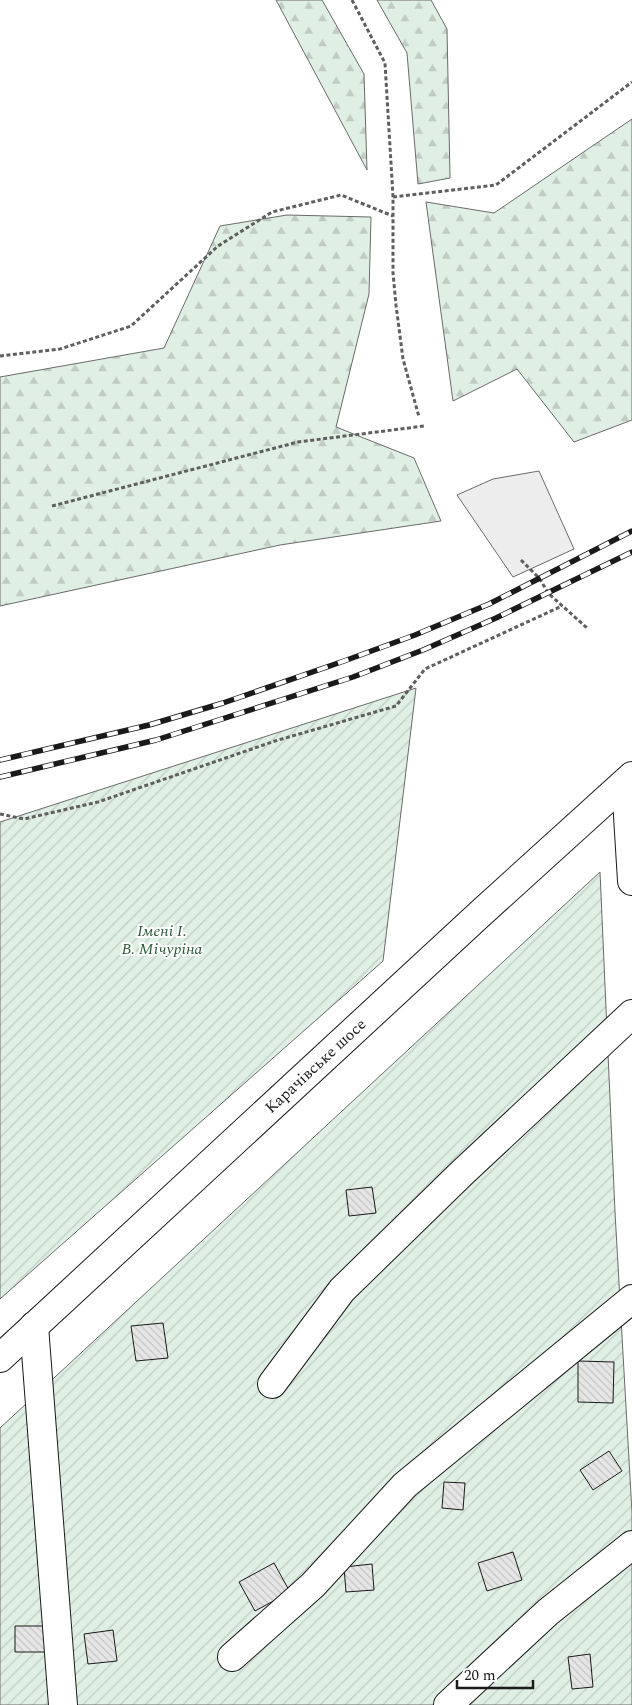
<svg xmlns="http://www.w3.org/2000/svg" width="632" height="1705" viewBox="0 0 632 1705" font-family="Spectral,serif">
  <defs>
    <pattern id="forest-firs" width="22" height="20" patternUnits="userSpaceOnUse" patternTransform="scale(1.25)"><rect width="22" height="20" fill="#e0efe3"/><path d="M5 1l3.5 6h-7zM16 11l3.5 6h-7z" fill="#c0ccc2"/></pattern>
    <pattern id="garden-furrows" width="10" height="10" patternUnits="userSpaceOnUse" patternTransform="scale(1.25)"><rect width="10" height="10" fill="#e0efe3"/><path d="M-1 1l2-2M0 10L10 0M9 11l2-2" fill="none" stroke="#c0ccc2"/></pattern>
    <pattern id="building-back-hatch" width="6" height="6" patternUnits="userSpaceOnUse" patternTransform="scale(1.25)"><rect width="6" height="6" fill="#e6e6e6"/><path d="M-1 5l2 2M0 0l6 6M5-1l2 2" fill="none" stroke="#c5c5c5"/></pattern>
  </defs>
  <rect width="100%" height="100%" fill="#fff"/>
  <path fill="url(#forest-firs)" stroke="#6a6a6a" d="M276 0H322L364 74 367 170Z
    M377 0H431L447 29 450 178 418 184 407 53Z
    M632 119V420L574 442 517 369 453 401 426 202 494 213Z
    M287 215 371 217 369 294 336 427 414 458 441 521 280 545 0 606V377L164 348 220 226Z"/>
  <path fill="url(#garden-furrows)" stroke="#6a6a6a" d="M416 688 383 961 0 1299V822Z
    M600 872 615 1212 632 1513V1705H0V1428Z"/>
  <path fill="#ededed" stroke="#6a6a6a" d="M539 471 574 549 513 577 457 495 493 479Z"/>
  <path fill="url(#building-back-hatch)" stroke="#1a1a1a" d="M372 1187 376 1213 349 1216 346 1190Z
    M163 1323 168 1358 136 1361 131 1326Z
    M578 1361 614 1362 613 1403 578 1402Z
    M609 1451 622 1471 593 1490 580 1470Z
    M444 1482 465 1483 463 1510 442 1508Z
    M513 1552 522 1580 487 1591 478 1563Z
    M274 1563 290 1592 255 1611 239 1582Z
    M372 1564 374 1590 346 1592 344 1567Z
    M15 1626H50V1652H15Z
    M113 1630 117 1661 88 1664 84 1634Z
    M590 1654 593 1687 572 1689 568 1657Z"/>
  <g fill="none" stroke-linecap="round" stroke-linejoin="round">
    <g stroke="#1a1a1a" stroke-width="30">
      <path id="minor" d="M626 783 632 881
        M34 1326 63 1705
        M272 1384 342 1290 462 1173 632 1014
        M232 1657 313 1585 405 1485 632 1299
        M448 1705 548 1612 632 1545"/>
    </g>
    <g stroke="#1a1a1a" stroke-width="30">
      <g id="major">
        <path id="s1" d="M0 1358 481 913 632 776"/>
      </g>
    </g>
    <path stroke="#5f5f5f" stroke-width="3" stroke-dasharray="4 2.5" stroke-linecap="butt" d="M352 0 385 63 393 197V273L396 305 403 359 419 417
      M393 197 496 185 632 82
      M0 356 60 349 131 326 218 246 272 212 341 195 393 216
      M52 506 298 442 424 426
      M521 560 540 579 548 593 587 628
      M0 814 24 819 98 802 275 741 396 706 425 669 562 606"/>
    <use href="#minor" stroke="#fff" stroke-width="28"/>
    <use href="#major" stroke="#fff" stroke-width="28"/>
    <g stroke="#1a1a1a" stroke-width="5.5">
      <path id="rail" d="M0 760 149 725 223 703 344 661 415 635 489 604 632 531
        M0 777 156 740 353 677 423 650 496 618 632 552"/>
    </g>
    <use href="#rail" stroke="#fff" stroke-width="4" stroke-dasharray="11" stroke-linecap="butt"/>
  </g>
  <g text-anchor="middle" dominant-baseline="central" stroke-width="4" stroke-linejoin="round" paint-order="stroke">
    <g font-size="16" font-style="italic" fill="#2b5a34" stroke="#fff">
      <text x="162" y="931">Імені І.<tspan x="162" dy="18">В. Мічуріна</tspan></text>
    </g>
    <g font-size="16" fill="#1a1a1a" stroke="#fff">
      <text stroke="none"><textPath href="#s1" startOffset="430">Карачівське шосе</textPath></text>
    </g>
  </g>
  <path d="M457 1680v8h76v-8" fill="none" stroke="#1a1a1a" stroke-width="2.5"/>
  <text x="464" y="1680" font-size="15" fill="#1a1a1a" stroke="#ffffff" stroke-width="4" paint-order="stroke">20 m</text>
</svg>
